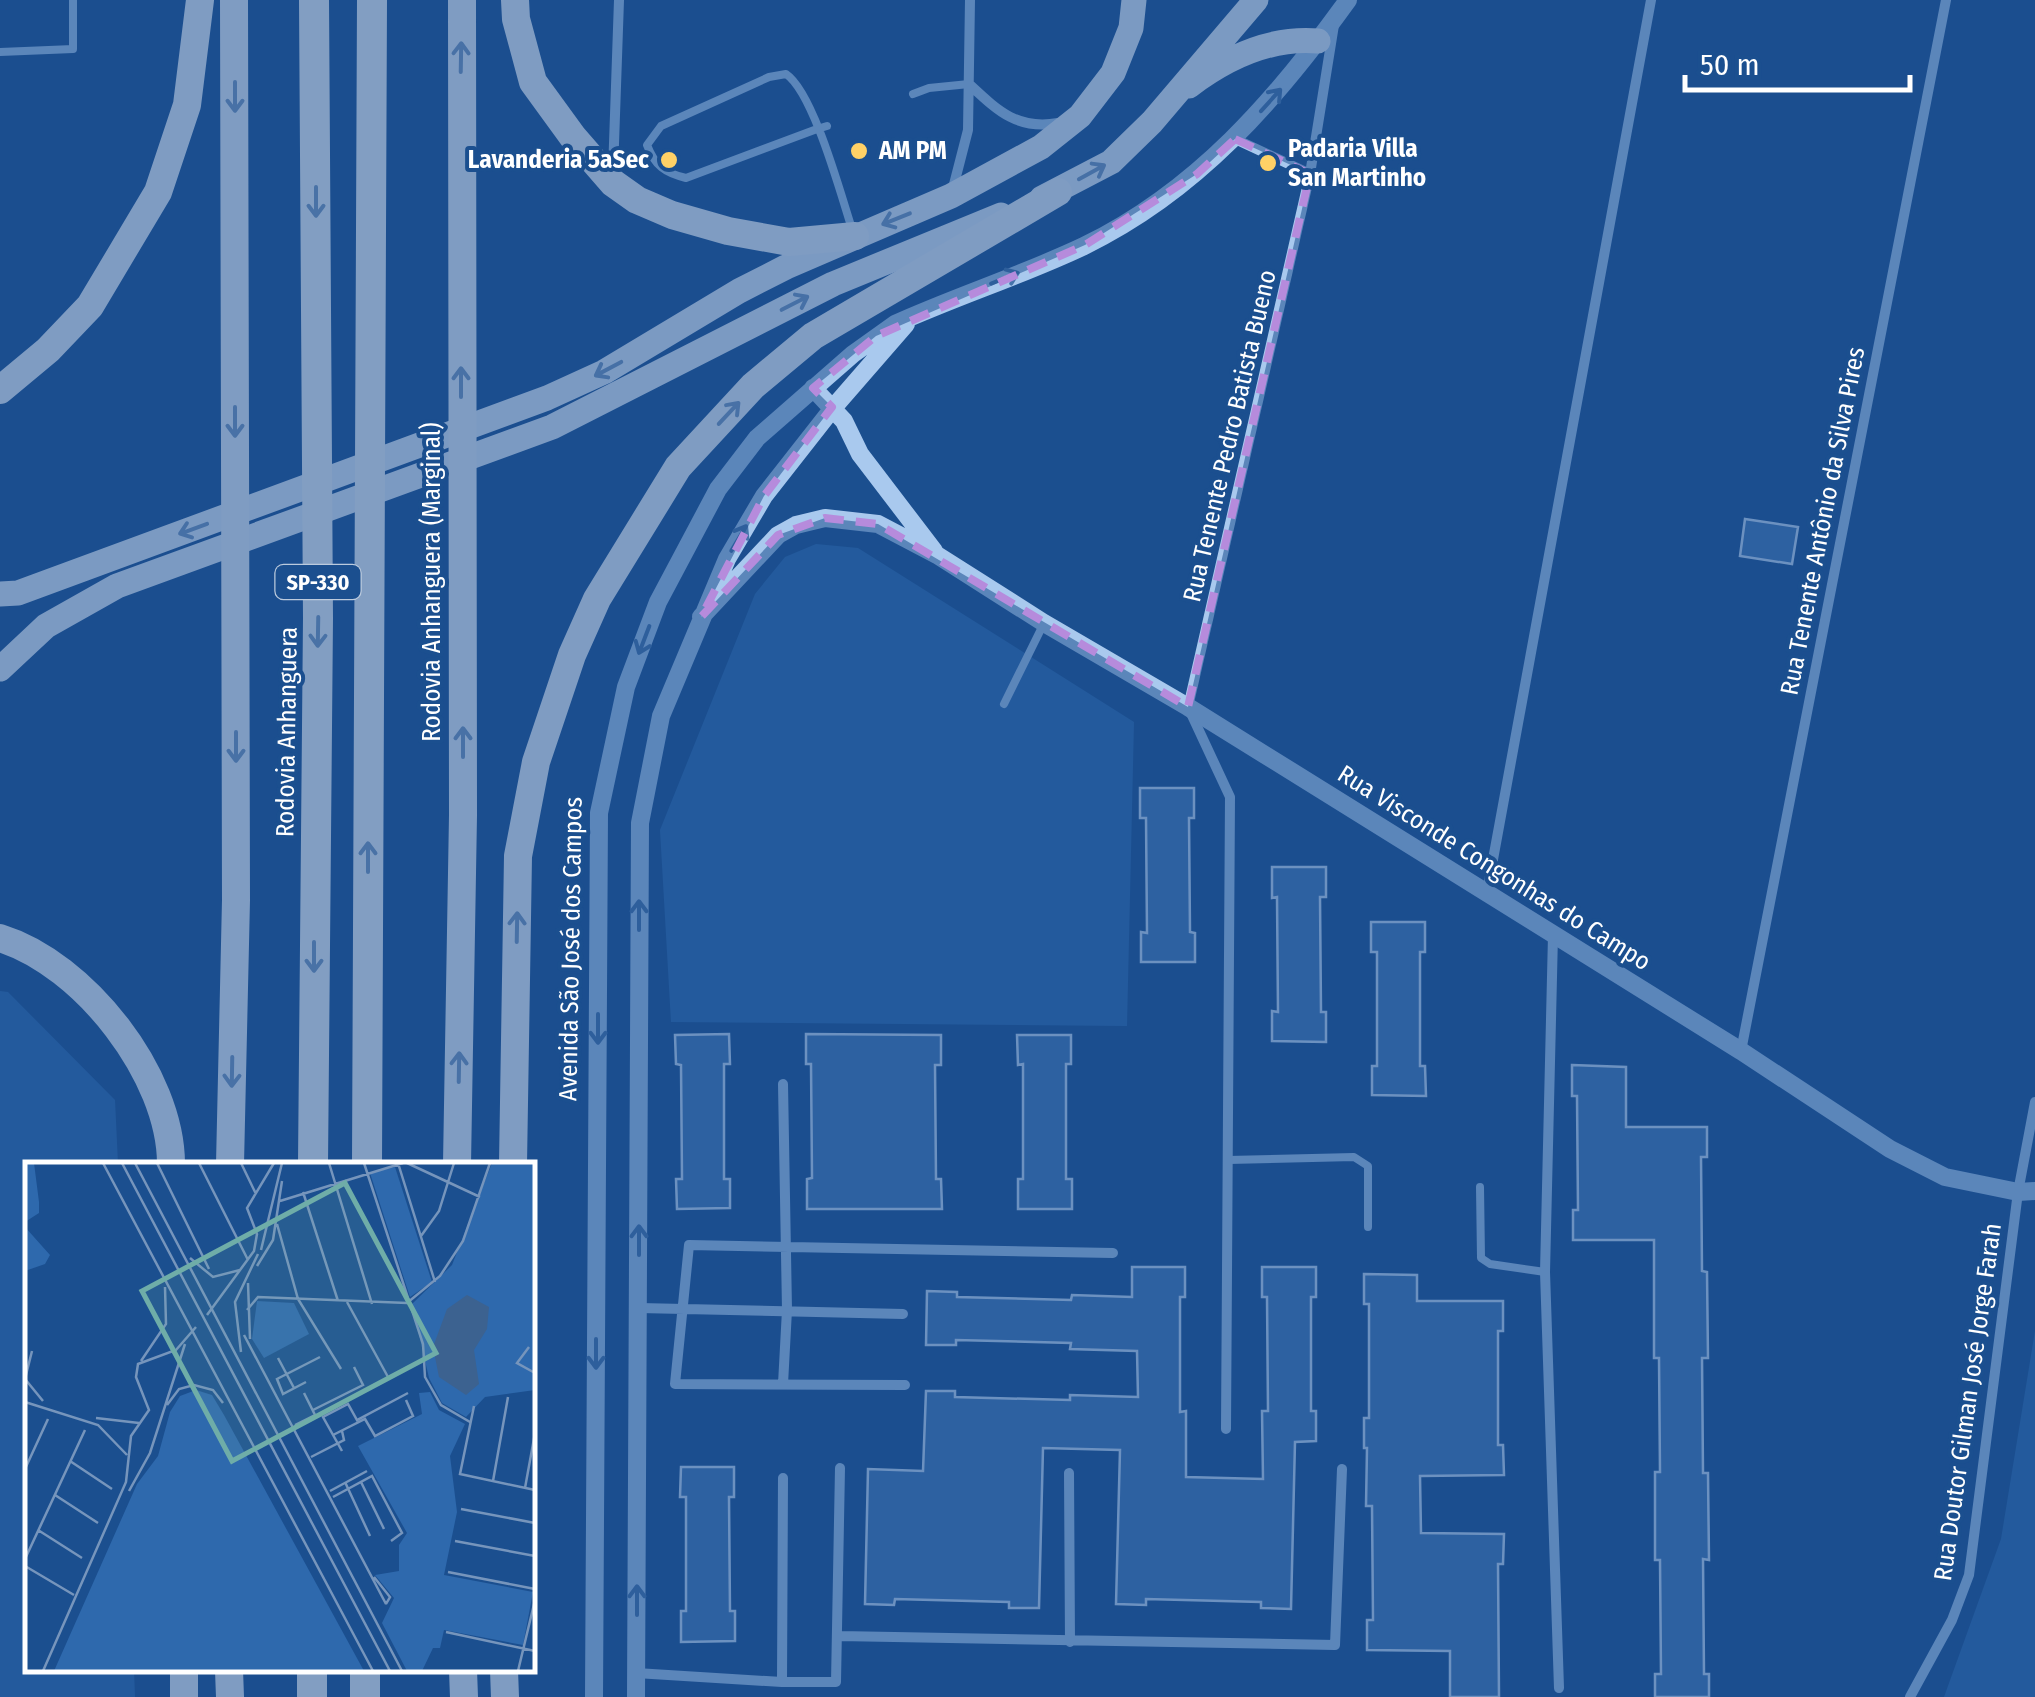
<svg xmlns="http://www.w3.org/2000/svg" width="2035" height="1697" viewBox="0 0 2035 1697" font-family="'Fira Sans Condensed',sans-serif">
  <rect width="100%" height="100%" fill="#1b4f8f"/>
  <path fill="#2e69ad" d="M816 544 858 548 1134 722 1127 1026 671 1022 660 830 755 594 785 557Z
    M0 991 8 992 115 1100 118 1164H28V1670H134L135 1697H0Z
    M2035 1331V1697H1944L2001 1539Z"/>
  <path fill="#4478b7" stroke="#cfe3fa" stroke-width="2.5" d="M1745 519 1798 527 1792 564 1740 556Z
    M1140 788H1194V818H1189L1190 932 1195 933V962H1141V932L1147 933 1146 818H1140Z
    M1272 867H1326V897H1320L1321 1012H1326V1042L1272 1041V1011L1278 1012 1277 897 1272 898Z
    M1371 922H1425V952H1420V1066H1425L1426 1096 1372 1095V1066H1377V952H1371Z
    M729 1034 730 1064H724V1179H730V1208L677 1209 676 1179H682L681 1065 676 1064 675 1035Z
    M806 1034 941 1035V1065H935L936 1179H941L942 1209H807V1179L812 1178 811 1064H806Z
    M1017 1035H1071V1064H1066V1179H1072V1209H1018V1179H1023V1064L1018 1065Z
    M1572 1065 1626 1067V1127H1707V1157H1701L1702 1271 1707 1272 1708 1358H1702L1703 1473H1708L1709 1560 1703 1559 1704 1674H1709V1697H1655V1674H1661L1660 1560H1655V1472H1660L1659 1358H1654V1240H1573V1210H1578L1577 1096H1572Z
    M1132 1267H1185V1297H1180V1412L1186 1411V1477L1263 1479 1262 1411H1268L1267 1297H1262V1267H1316V1297H1311V1411H1316V1441L1295 1442 1291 1609 1261 1608V1602L1146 1599V1605L1116 1604 1120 1450 1043 1448 1039 1608H1009V1602L895 1599 894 1605 865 1604 868 1469 923 1471 926 1391H955V1397L1070 1400V1395L1138 1397 1137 1351 1070 1349 1071 1343 956 1340V1345H926L927 1291 957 1292V1297L1071 1300 1072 1295 1132 1297Z
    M1364 1274 1417 1275V1301H1503V1331H1498V1445H1503L1504 1475 1420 1476 1421 1533 1504 1534 1503 1564H1498L1499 1697H1450V1651L1367 1650V1620H1373L1372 1506H1366L1367 1448H1364V1418H1369V1304H1364Z
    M681 1467H734V1497H729L730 1611H735V1641L681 1642V1611H686V1497H680Z"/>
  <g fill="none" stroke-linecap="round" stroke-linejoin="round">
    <path stroke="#a9c9ee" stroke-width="8" d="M0 52 73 49V0
      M913 94 929 88 969 84
      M827 126 817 129 686 178C665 173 655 166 647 145L661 126 769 77 786 74C814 93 841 196 853 232
      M1004 704 1044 623
      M1228 1160 1354 1157 1368 1166V1227
      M1480 1187 1481 1258 1490 1264 1545 1272"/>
    <path stroke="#a9c9ee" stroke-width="10" d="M969 84C998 111 1017 130 1058 123
      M1235 139 1310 174
      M613 172 619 0
      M952 192 968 130 970 0
      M1487 892 1651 0
      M1553 935 1545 1272 1559 1688
      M1741 1051 1946 0
      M783 1084 787 1310 783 1384
      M639 1308 903 1314
      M905 1385 675 1384 689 1245 1113 1253
      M1226 1429 1230 797 1188 707 1310 174 1334 25
      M1069 1473 1070 1642
      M839 1636 1335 1645 1342 1469
      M636 1673 782 1682H836L840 1468
      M782 1682 783 1478
      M1910 1697 1952 1620 1969 1575 2018 1192 2035 1102"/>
    <path stroke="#a9c9ee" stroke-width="18" d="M813 388 844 421 860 454 934 551
      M701 617 778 535 796 525 825 518 878 524 937 555 1044 623 1188 707 1741 1051 1890 1149 1945 1177 2018 1192 2035 1191
      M594 1697 599 813 626 687 658 602 718 489 757 438 853 354 895 324C957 296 1023 275 1084 246 1197 191 1276 100 1348 0
      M636 1697 640 823 661 716 727 559 764 496 833 408 906 324"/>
    <path stroke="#f0f6ff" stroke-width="25" d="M1189 86C1226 58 1271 37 1318 41
      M1042 198 1111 162 1152 122 1256 0
      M0 594 18 593 547 398 604 372 739 291 786 267 951 196 1041 147 1080 116 1113 73 1131 28 1134 0
      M0 669 46 626 117 586 552 427 833 284 1001 215"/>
    <path stroke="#f8faff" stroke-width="28" d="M515 0 516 19 533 82 573 137 613 183 637 200 672 215 728 231 789 242 855 236
      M0 390 48 350 90 306 158 192 187 105 200 0
      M0 938C84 964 171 1075 171 1164
      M230 1164 236 900 234 0
      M457 1164 463 815 462 0
      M513 1164 518 856 536 762 572 655 597 599 678 467 753 386 813 336 1058 192
      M229 1670 230 1697
      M463 1670 464 1697
      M504 1670 505 1697
      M184 1697V1670"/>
    <path stroke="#fff" stroke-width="30" d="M313 1164 318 618 314 0
      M367 1164 372 0
      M312 1697V1670
      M365 1697V1670"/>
  </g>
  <defs><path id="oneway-shaft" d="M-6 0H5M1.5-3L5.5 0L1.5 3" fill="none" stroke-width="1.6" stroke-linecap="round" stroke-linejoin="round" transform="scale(2.5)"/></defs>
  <g stroke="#7e9cc1">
    <use href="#oneway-shaft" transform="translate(461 57) rotate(-89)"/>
    <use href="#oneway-shaft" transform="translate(235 97) rotate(90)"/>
    <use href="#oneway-shaft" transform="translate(461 382) rotate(-90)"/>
    <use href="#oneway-shaft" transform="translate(729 413) rotate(-47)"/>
    <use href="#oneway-shaft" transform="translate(235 422) rotate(90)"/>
    <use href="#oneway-shaft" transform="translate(463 742) rotate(-90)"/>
    <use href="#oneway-shaft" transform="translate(236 747) rotate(90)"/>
    <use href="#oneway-shaft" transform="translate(517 927) rotate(-89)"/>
    <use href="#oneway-shaft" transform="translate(459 1067) rotate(-89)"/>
    <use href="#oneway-shaft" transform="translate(232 1072) rotate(91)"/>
  </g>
  <g stroke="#4674ac">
    <use href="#oneway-shaft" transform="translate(1271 100) rotate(-48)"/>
    <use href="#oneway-shaft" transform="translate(1005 278) rotate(-22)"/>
    <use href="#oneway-shaft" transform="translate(739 538) rotate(-59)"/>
    <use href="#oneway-shaft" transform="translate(644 640) rotate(111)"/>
    <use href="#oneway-shaft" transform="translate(639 915) rotate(-90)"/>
    <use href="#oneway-shaft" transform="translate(598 1029) rotate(90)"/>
    <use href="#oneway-shaft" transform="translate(639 1240) rotate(-90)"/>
    <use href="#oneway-shaft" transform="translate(596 1354) rotate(90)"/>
    <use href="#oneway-shaft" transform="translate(637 1600) rotate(-90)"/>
  </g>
  <g stroke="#7b9ac1">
    <use href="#oneway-shaft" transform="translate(1092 172) rotate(-29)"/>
    <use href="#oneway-shaft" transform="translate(896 219) rotate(158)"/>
    <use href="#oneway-shaft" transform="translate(795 303) rotate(-27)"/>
    <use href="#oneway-shaft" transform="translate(608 369) rotate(152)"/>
    <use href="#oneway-shaft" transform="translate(193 529) rotate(160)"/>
  </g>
  <g stroke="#829ec1">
    <use href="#oneway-shaft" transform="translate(316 202) rotate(90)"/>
    <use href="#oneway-shaft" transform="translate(318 632) rotate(91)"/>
    <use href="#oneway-shaft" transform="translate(368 857) rotate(-90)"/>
    <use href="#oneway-shaft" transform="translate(314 957) rotate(90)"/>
  </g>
  <path d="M0 0H2035V1697H0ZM1235 139 1310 174 1188 707 878 524 825 518 778 535 701 617 764 496 832 407 813 388 876 336 1085 245 1197 174Z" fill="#1b4f8f" fill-opacity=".55" fill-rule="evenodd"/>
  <path fill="none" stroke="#b68bdc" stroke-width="8" stroke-dasharray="20 12" stroke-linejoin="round" d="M1235 139 1310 174 1188 707 878 524 825 518 778 535 701 617 764 496 832 407 813 388 876 336 1085 245 1197 174Z"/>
  <g fill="#ffd166" stroke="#1b4f8f" stroke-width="4">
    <circle cx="859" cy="151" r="10"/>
    <circle cx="669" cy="160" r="10"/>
    <circle cx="1268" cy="163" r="10"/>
  </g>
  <g text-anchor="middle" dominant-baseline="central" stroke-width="8" stroke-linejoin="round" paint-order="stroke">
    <rect fill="#1b4f8f" stroke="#bbcadd" stroke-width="2.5" x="275.5" y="565" width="85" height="34" rx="8"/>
    <g font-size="22" font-weight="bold" fill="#fff">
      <text x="318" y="582">SP-330</text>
    </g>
    <g font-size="25" font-weight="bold" fill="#fff" stroke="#1b4f8f" text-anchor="start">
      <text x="1288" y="149">Padaria Villa<tspan x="1288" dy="29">San Martinho</tspan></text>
      <text x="879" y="151">AM PM</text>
      <text x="649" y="160" text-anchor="end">Lavanderia 5aSec</text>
    </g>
    <g font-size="25" fill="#fff" stroke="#1b4f8f">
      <text transform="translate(1230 436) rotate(-77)">Rua Tenente Pedro Batista Bueno</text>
      <text transform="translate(1823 521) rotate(-79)">Rua Tenente Antônio da Silva Pires</text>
      <text transform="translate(432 582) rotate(-90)">Rodovia Anhanguera (Marginal)</text>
      <text transform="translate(287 732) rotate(-89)">Rodovia Anhanguera</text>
      <text transform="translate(1494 868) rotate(32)">Rua Visconde Congonhas do Campo</text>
      <text transform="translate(571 949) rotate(-89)">Avenida São José dos Campos</text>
      <text transform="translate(1968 1402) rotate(-82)">Rua Doutor Gilman José Jorge Farah</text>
    </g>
  </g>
  <g transform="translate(25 1162)">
    <rect width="510" height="510" fill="#1b4f8f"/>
    <path d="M0 1H9L14 40V51L0 60ZM467 1H510V228L460 235 441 255 417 241 404 216 387 142 427 103ZM370 5 407 120 385 135 345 11ZM0 65 25 93 20 102 0 109ZM232 139 269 141 284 172 239 196 227 177ZM171 228 187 233 199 253 339 509H29L112 322 133 294 145 250 155 234ZM405 230 414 248 440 262 425 294 432 350 419 413 508 430 498 483 419 468 415 486H408L397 509H382L357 461 369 436 350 413 374 409V383L382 371 333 284 397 252 394 231Z" fill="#2e69ad"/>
    <path d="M442 133 464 145 462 167 449 188 454 222 441 233 414 215 408 185 422 147Z" fill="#3c6290"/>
    <path fill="none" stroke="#7695bc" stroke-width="2.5" d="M78 1 348 509M97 1 365 509M110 1 377 509M132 1 184 107M174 1 223 98M216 1 231 32M304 1 347 142M339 1 398 182 400 215 416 243 445 260M373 1 410 120M382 1 455 35M278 30 313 139M255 39 378 1M252 62 273 137 316 207M396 74 414 49 429 1M236 88 257 1M165 96 188 115 215 108M232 104 248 78 257 19M223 121 225 177M322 140 363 215M222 148 233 135 382 141 415 114 438 79 465 1M182 153 229 89 232 72 222 46 249 1M219 173 361 442M504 185 492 201 510 211M7 189 0 217 18 239M216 190 210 140 233 92M253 196 269 226M116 199 141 162 140 125M281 220 258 232 252 217 295 195M0 240 73 263 102 293M142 243 154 227 169 223 188 228 198 241M449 244 435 312 510 328M288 248 338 223 329 205M71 256 114 261M270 263 290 253 279 231M308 273 340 257 350 274 388 254 381 238M317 289 298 255 323 242 332 258 383 231M286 295 319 278 317 269M45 299 87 327M0 307 23 257M468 319 483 235M320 320 345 374M336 320 359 367M500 326 510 271M104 329 125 291 160 182M305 329 342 309M30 333 73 361M308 335 347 314 377 371 366 379M436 347 510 361M13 368 57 396M430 379 510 394M0 397 60 268M0 404 49 433M423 410 510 427M349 415 365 435 361 442M421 470 510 489M18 509 101 320 106 274 124 248 111 215 113 202 151 188 171 165M493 509 510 438"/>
    <path fill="#6fada8" fill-opacity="0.15" stroke="#6fada8" stroke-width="5" d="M320 21 411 191 207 299 117 129Z"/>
    <rect width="510" height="510" fill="none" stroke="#fff" stroke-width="5"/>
  </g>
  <path d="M1685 75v15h225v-15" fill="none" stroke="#ffffff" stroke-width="5"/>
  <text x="1700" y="75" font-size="30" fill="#ffffff" stroke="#1b4f8f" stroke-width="8" paint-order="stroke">50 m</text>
</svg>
